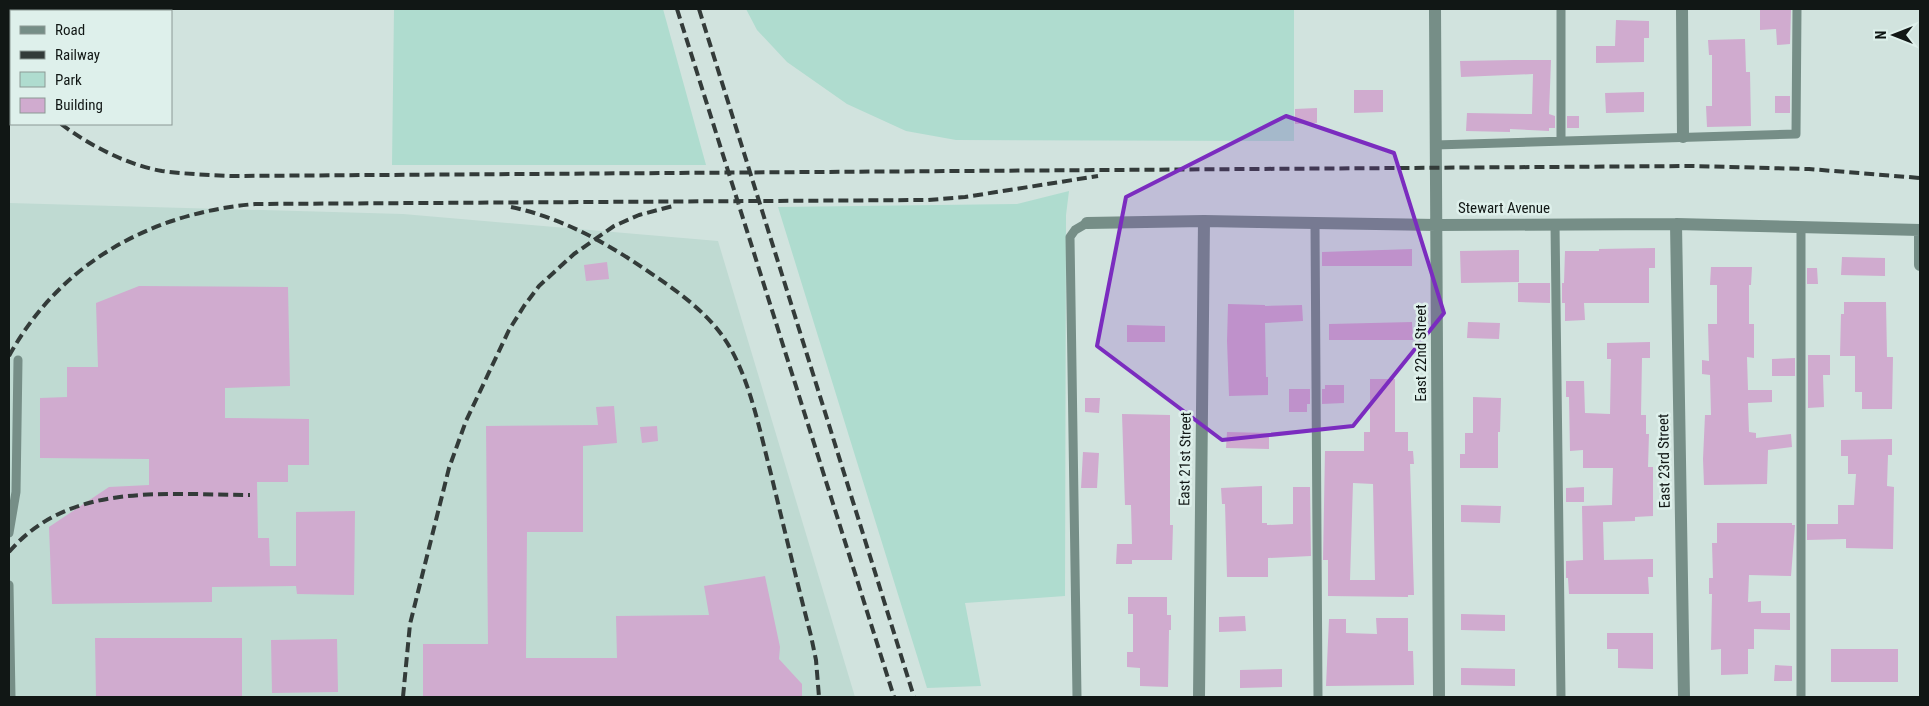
<svg xmlns="http://www.w3.org/2000/svg" width="1929" height="706" viewBox="0 0 1929 706" font-family="'Roboto Condensed',sans-serif">
  <rect width="100%" height="100%" fill="#d1e3de"/>
  <path fill="#bfdad2" d="M9 203 403 214 718 241 855 697H9Z"/>
  <path fill="#afdccf" d="M394 9H663L706 165H392Z
    M746 9H1294V141L956 140 906 131 847 104 787 62 757 30Z
    M1069 191 1066 215 1065 596 965 603 981 686 927 688 778 207 1017 204Z"/>
  <path fill="#d0abcf" fill-rule="evenodd" d="M1760 9H1791L1790 44 1777 45 1776 29 1760 30Z
    M1616 20 1649 21V38H1644V62L1596 63V46H1615Z
    M1745 39 1746 72H1750L1751 126 1707 127 1706 106H1712V55H1709L1708 40Z
    M1514 60H1551L1549 114 1555 116V128H1549V131L1510 129V132L1466 131 1467 113 1532 114 1533 74 1461 77 1460 61Z
    M1354 90H1383V112L1354 113Z
    M1644 92V112L1606 113 1605 93Z
    M1775 96H1790V113H1775Z
    M1317 108V123L1295 124V109Z
    M1567 116H1579V128H1567Z
    M1655 248V268H1649V303H1584L1585 320 1565 321V303H1562V283H1564L1565 251H1599V249Z
    M1412 249V266H1322V252Z
    M1519 250V282L1461 283 1460 251Z
    M1842 257 1885 258V276L1841 275Z
    M607 262 609 279 586 281 584 265Z
    M1711 267H1752L1751 285H1749V324H1754V358L1747 357 1748 390H1772V402L1748 403 1749 432 1756 433V438L1791 434 1792 447 1768 450 1767 484 1704 485 1703 459 1705 415H1711L1710 375 1702 374V360L1709 361 1708 324H1717V285H1710Z
    M1807 268H1817L1818 284H1807Z
    M1518 283H1550V303L1518 302Z
    M139 286 288 287 290 386 225 388V418L309 419V465H288V482H257L258 538H269L270 566H296V512L355 511 354 595 297 594 296 586 212 587V602L52 604 49 527 109 487 149 485V459L40 458V398L67 397V367H98L96 303Z
    M1844 302H1886L1887 357H1893L1892 409H1862V392H1855V356H1840L1841 314H1844Z
    M1228 304 1265 305V306L1302 305 1303 321 1265 323 1266 377H1268V395L1229 396 1227 341Z
    M1412 322 1413 340H1329V324Z
    M1468 322 1500 323 1499 339 1467 338Z
    M1127 325 1165 326V342H1127Z
    M1650 342V358H1642L1641 415H1646V434H1649L1648 467H1653V516L1635 517V521L1603 522 1604 560 1653 559V577H1648L1649 594H1569L1568 578H1566V561L1583 560 1582 506 1612 505 1613 468H1583V450L1570 451 1569 397H1566V381H1584L1585 413 1610 414 1611 359H1607V343Z
    M1808 355H1830V375H1823L1824 407 1808 408Z
    M1795 358V376H1772V359Z
    M1370 379H1395V432H1408V451H1413L1414 464H1410L1414 595H1408V597L1328 596V560H1323L1325 451H1364V432H1370ZM1353 483 1373 484 1375 580H1350Z
    M1325 385H1344V403L1322 404V389H1325Z
    M1289 389H1310V404H1307V412H1289Z
    M1473 397 1501 398 1500 432H1498V468H1460V454H1465V433H1473Z
    M1085 398H1100L1099 413 1085 412Z
    M614 406 617 443 583 446V532H527L526 658H617L616 616 709 615 704 586 765 576 780 647 779 659 802 684V697H423V644H488L486 426 598 425 596 407Z
    M1122 414 1170 415V525H1173L1172 560H1132V564H1116L1117 544H1132L1131 505H1125Z
    M657 426 658 441 642 443 640 427Z
    M1227 432 1269 433V449L1226 448Z
    M1892 439V455H1888L1887 486 1894 487 1893 549 1846 548V539L1807 540V524H1838V505H1854L1856 474H1848V456H1841V440Z
    M1083 452 1099 453 1097 488H1081Z
    M1262 486V523H1267V525L1293 524V487H1310L1311 556 1268 558V577H1227L1225 504H1222L1221 488Z
    M1584 487V502H1566V488Z
    M1461 505 1501 506 1500 523 1461 522Z
    M1717 523H1792V525H1795L1791 576 1749 575 1748 602 1761 601V613H1790V630L1754 629V649H1748V674L1721 675V649L1711 650 1712 594H1709V578H1713L1712 543H1717Z
    M1128 597H1167V615H1171V630H1169L1168 687 1140 686V668L1127 667V652H1133V614H1128Z
    M1461 614 1505 615V631L1461 630Z
    M1245 616 1246 631 1219 632V617Z
    M1376 618H1408V651H1413L1414 685 1326 686 1329 619H1346V633L1377 634Z
    M1607 633H1653V669L1618 668V649H1607Z
    M95 638H242V697H96Z
    M337 639 338 692 272 693 271 640Z
    M1831 649H1898V682H1831Z
    M1775 665 1792 666V681H1774Z
    M1461 668 1515 669V686L1461 685Z
    M1282 669V687L1240 688V670Z"/>
  <g fill="none" stroke-linecap="round" stroke-linejoin="round">
    <path stroke="#768e87" stroke-width="9" d="M1561 9V141
      M1435 145 1796 134 1797 9
      M1315 223 1318 697
      M1555 224 1561 697
      M1801 227V697
      M9 533 16 492 18 360
      M9 585 11 697
      M1077 697 1070 237 1075 230 1087 223"/>
    <path stroke="#768e87" stroke-width="12" d="M1435 9 1439 697
      M1682 9 1683 137
      M1087 223 1204 221 1436 225 1676 224 1920 230
      M1676 224 1684 697
      M1920 230V265
      M1199 697 1204 221"/>
    <path stroke="#333b39" stroke-width="4" stroke-dasharray="10 5" stroke-linecap="butt" d="M677 9 894 697
      M699 9 914 697
      M9 67 11 70
      M61 124C89 145 127 165 162 171 185 174 208 175 231 176L1690 166 1809 169 1920 178
      M511 207C554 216 594 236 631 260 664 282 701 305 724 338 749 374 760 432 771 474 784 528 797 582 811 636L816 660 819 697
      M9 356C60 263 151 213 255 204L928 200 965 197 1098 176
      M9 552C70 481 165 495 250 495
      M403 697 410 624 449 468 466 421 509 330 524 306 539 286 574 254 614 226 639 215 673 206"/>
  </g>
  <path fill="#7b2cbf" fill-opacity="0.2" stroke="#7b2cbf" stroke-width="4" stroke-linejoin="round" d="M1286 116 1394 153 1444 313 1353 426 1222 440 1097 346 1126 197Z"/>
  <g text-anchor="middle" dominant-baseline="central" stroke-width="5" stroke-linejoin="round" paint-order="stroke">
    <g font-size="15" fill="#111715" stroke="#def0eb">
      <text x="1504" y="208">Stewart Avenue</text>
      <text transform="translate(1421 353) rotate(-90)">East 22nd Street</text>
      <text transform="translate(1185 459) rotate(-89)">East 21st Street</text>
      <text transform="translate(1664 461) rotate(-91)">East 23rd Street</text>
    </g>
  </g>
  <rect width="1929" height="706" fill="none" stroke="#111715" stroke-width="20"/>
  <rect x="10" y="10" width="162" height="115" fill="#def0eb" stroke="#8c9995"/>
  <rect x="20" y="26" width="25" height="8" fill="#768e87" stroke="#8c9995"/>
  <text x="55" y="35" font-size="15" fill="#111715">Road</text>
  <rect x="20" y="51" width="25" height="8" fill="#333b39" stroke="#8c9995"/>
  <text x="55" y="60" font-size="15" fill="#111715">Railway</text>
  <rect x="20" y="72" width="25" height="15" fill="#afdccf" stroke="#8c9995"/>
  <text x="55" y="85" font-size="15" fill="#111715">Park</text>
  <rect x="20" y="98" width="25" height="15" fill="#d0abcf" stroke="#8c9995"/>
  <text x="55" y="110" font-size="15" fill="#111715">Building</text>
  <g transform="translate(1894 35) rotate(270)" stroke="#def0eb" stroke-width="4" paint-order="stroke">
  <path d="M0-4L9 19L0 12L-9 19Z" fill="#111715"/>
  <text y="-8" font-size="14" font-weight="bold" text-anchor="middle" fill="#111715">N</text>
  </g>
</svg>
